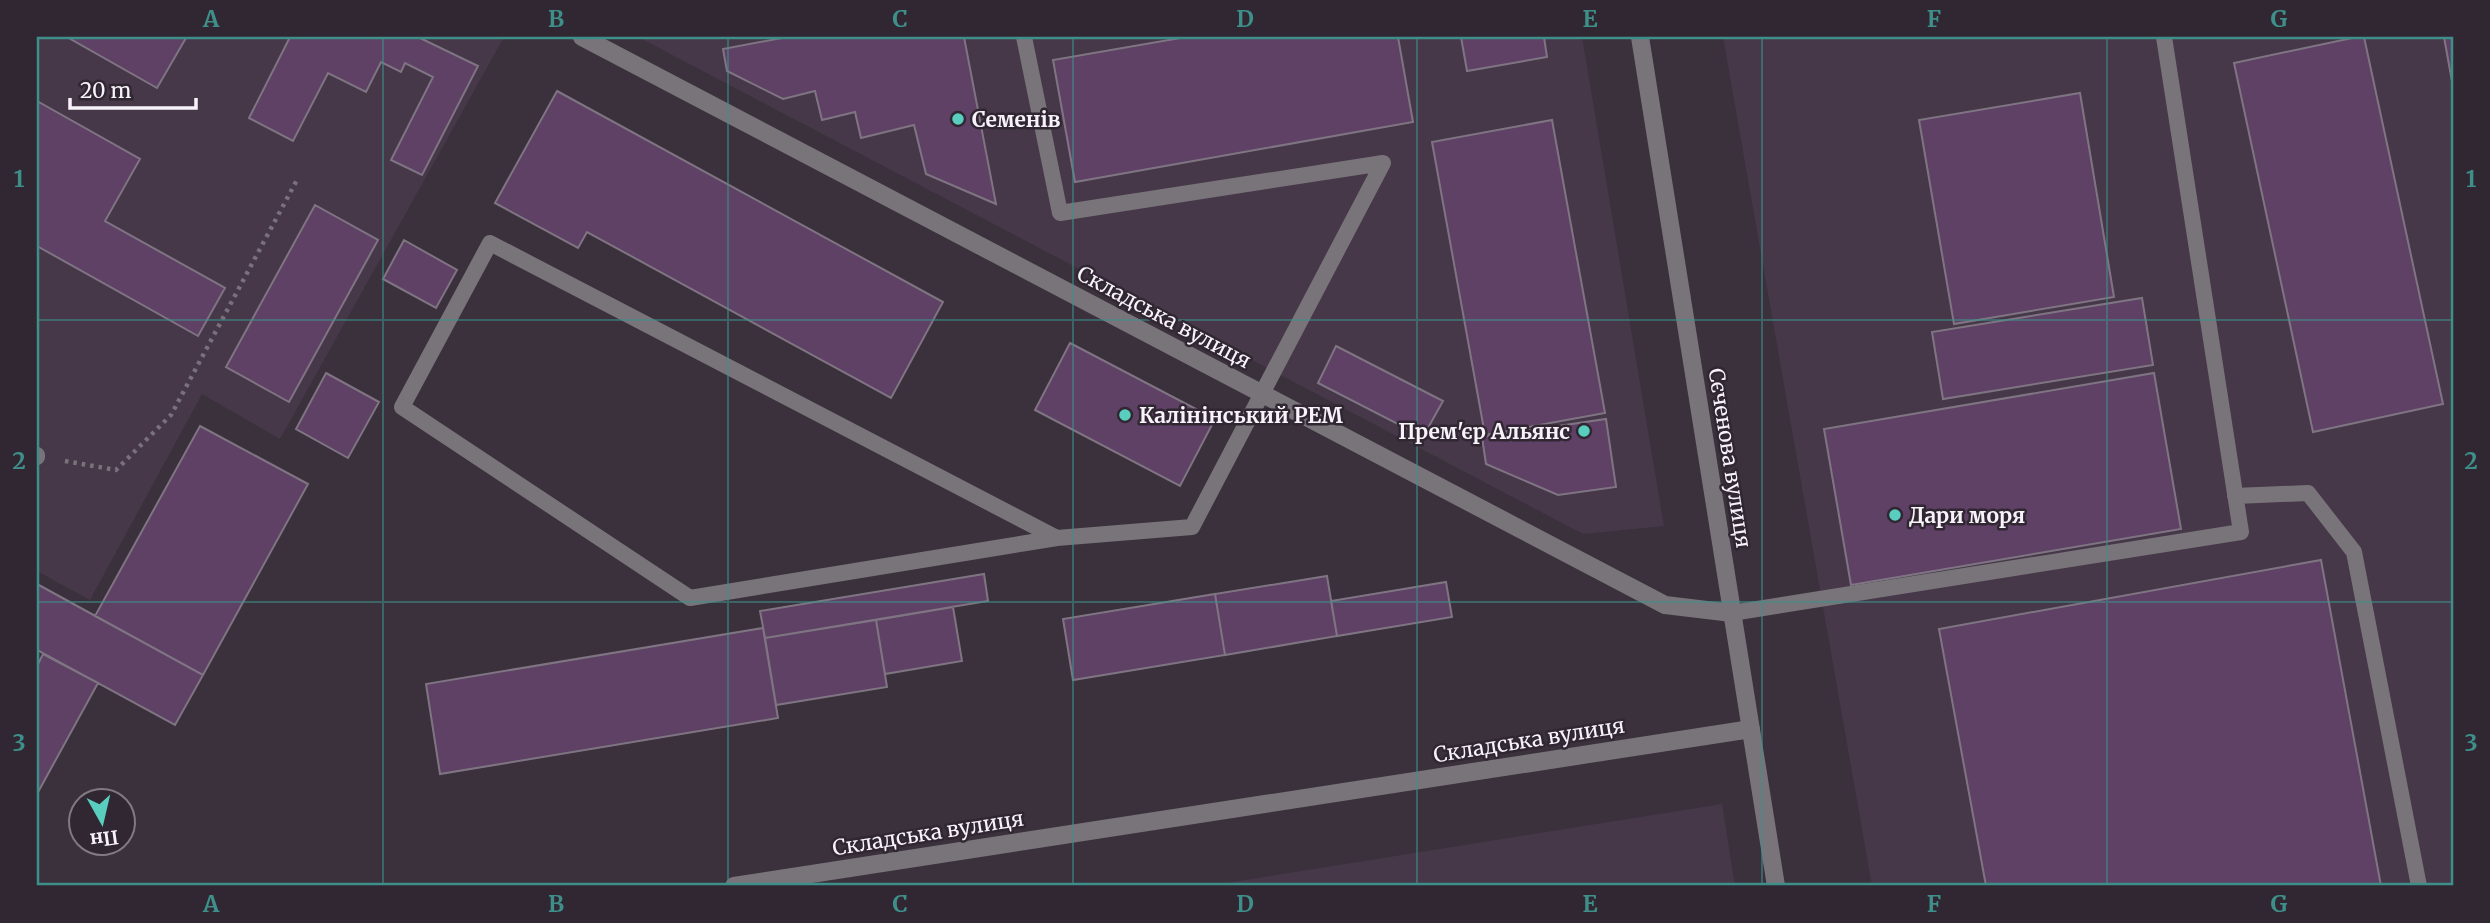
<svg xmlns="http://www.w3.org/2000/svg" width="2490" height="923" viewBox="0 0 2490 923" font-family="Merriweather,serif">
  <rect width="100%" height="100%" fill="#3a313c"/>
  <path fill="#463849" d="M37 37H504L280 439 202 394 90 600 37 571Z
    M638 37H1582L1664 526 1583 534Z
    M1723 37H2453V886H1872Z
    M1722 804 1735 886H1207Z"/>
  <path fill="#5e4165" stroke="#7f7582" stroke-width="2" d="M67 37H184L186 38 157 88Z
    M290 37H418L478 66 422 175 391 160 433 77 405 63 401 72 381 62 366 92 328 73 293 141 249 118Z
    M787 37H964L996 204 926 174 914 125 861 138 855 112 822 120 815 91 783 99 727 71 723 49Z
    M1186 37H1398L1413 122 1075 182 1053 60Z
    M1461 37H1544L1547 57 1467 71Z
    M2357 37H2364L2443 404 2313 432 2234 63Z
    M2444 37H2453V87Z
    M557 91 943 302 891 398 587 232 578 248 495 203Z
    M2080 93 2114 297 1954 324 1919 120Z
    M37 101 140 159 105 221 225 288 198 336 37 246Z
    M1552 120 1605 413 1485 435 1432 142Z
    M315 205 378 240 289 402 226 367Z
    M404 240 457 270 436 308 383 279Z
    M2142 298 2153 365 1943 399 1932 332Z
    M1070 343 1215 419 1180 486 1035 410Z
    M1336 346 1443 401 1423 437 1318 383Z
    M326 373 379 402 348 458 296 429Z
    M2154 373 2181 529 1851 585 1824 429Z
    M1606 419 1616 487 1558 495 1486 464 1482 437Z
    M200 426 308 484 203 675 95 616Z
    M2321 560 2381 886H1986L1939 629Z
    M984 574 988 601 765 638 760 611Z
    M1327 576 1337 636 1225 655 1215 594Z
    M1446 582 1452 617 1337 636 1331 601Z
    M37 584 203 675 175 725 37 650Z
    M1215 594 1225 655 1073 680 1063 619Z
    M953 607 962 661 885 674 876 620Z
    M876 620 887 687 776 705 765 638Z
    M763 628 778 718 440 774 426 684Z
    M43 654 98 683 37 794V666Z"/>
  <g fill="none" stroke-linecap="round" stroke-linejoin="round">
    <path stroke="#79717b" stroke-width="4.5" stroke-dasharray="3.5 5" stroke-linecap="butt" d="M65 461 116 470 171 415 298 178"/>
    <path stroke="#79747a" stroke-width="16" d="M1024 37 1060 213 1383 163 1192 527 1057 538 690 598 402 407 490 243 1057 538
      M37 455V457
      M2235 496 2308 493 2354 552 2419 886
      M1732 613 2241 532 2164 37"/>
    <path stroke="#79747a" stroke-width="18" d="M582 37 1665 605 1732 613
      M734 886 1751 729"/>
    <path stroke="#79747a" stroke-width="18" d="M1640 37 1776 886"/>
  </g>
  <path fill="none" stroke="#3e8f8a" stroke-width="2" stroke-opacity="0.55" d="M383 37V886M728 37V886M1073 37V886M1417 37V886M1762 37V886M2107 37V886M37 320H2453M37 602H2453"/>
  <g fill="#59cebf" stroke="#302732" stroke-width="2.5">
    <circle cx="958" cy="119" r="7"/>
    <circle cx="1125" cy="415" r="7"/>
    <circle cx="1584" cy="431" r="7"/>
    <circle cx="1895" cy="515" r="7"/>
  </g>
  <g text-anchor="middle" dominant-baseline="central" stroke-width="5" stroke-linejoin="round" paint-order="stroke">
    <g font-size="21" font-weight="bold" fill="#f8f3fa" stroke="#302732" text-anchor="start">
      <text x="972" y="119">Семенів</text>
      <text x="1139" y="415">Калінінський РЕМ</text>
      <text x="1570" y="431" text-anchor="end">Прем'єр Альянс</text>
      <text x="1909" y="515">Дари моря</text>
    </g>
    <g font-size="21" fill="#f8f3fa" stroke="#302732">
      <text transform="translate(1164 317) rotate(28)">Складська вулиця</text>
      <text transform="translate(1730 458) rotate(81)">Сєченова вулиця</text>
      <text transform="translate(1529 740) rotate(-9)">Складська вулиця</text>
      <text transform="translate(928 833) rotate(-9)">Складська вулиця</text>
    </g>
  </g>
  <rect width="2490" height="923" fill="none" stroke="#302732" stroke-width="77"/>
  <g transform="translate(102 822) rotate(172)"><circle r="33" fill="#302732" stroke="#807982" stroke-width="2"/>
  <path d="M0-5L12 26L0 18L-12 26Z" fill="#59cebf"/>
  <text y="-10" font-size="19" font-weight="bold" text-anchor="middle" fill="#f8f3fa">Пн</text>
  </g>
  <path d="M70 98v10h126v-10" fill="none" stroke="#f8f3fa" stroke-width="3.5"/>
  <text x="80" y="98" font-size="21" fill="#f8f3fa" stroke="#302732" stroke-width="5" paint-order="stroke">20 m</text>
  <rect x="38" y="38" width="2414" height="846" fill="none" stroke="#3e8f8a" stroke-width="2.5"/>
  <g font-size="23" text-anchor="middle" font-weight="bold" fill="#3e8f8a">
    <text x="211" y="27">A</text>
    <text x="556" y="27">B</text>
    <text x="900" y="27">C</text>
    <text x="1245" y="27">D</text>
    <text x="1590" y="27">E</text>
    <text x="1934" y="27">F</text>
    <text x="2279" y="27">G</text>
    <text x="19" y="187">1</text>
    <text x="2471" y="187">1</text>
    <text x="19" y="469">2</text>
    <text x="2471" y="469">2</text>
    <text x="19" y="751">3</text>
    <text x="2471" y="751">3</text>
    <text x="211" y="912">A</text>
    <text x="556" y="912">B</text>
    <text x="900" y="912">C</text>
    <text x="1245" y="912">D</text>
    <text x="1590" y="912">E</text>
    <text x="1934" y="912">F</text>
    <text x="2279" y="912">G</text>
  </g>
</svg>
